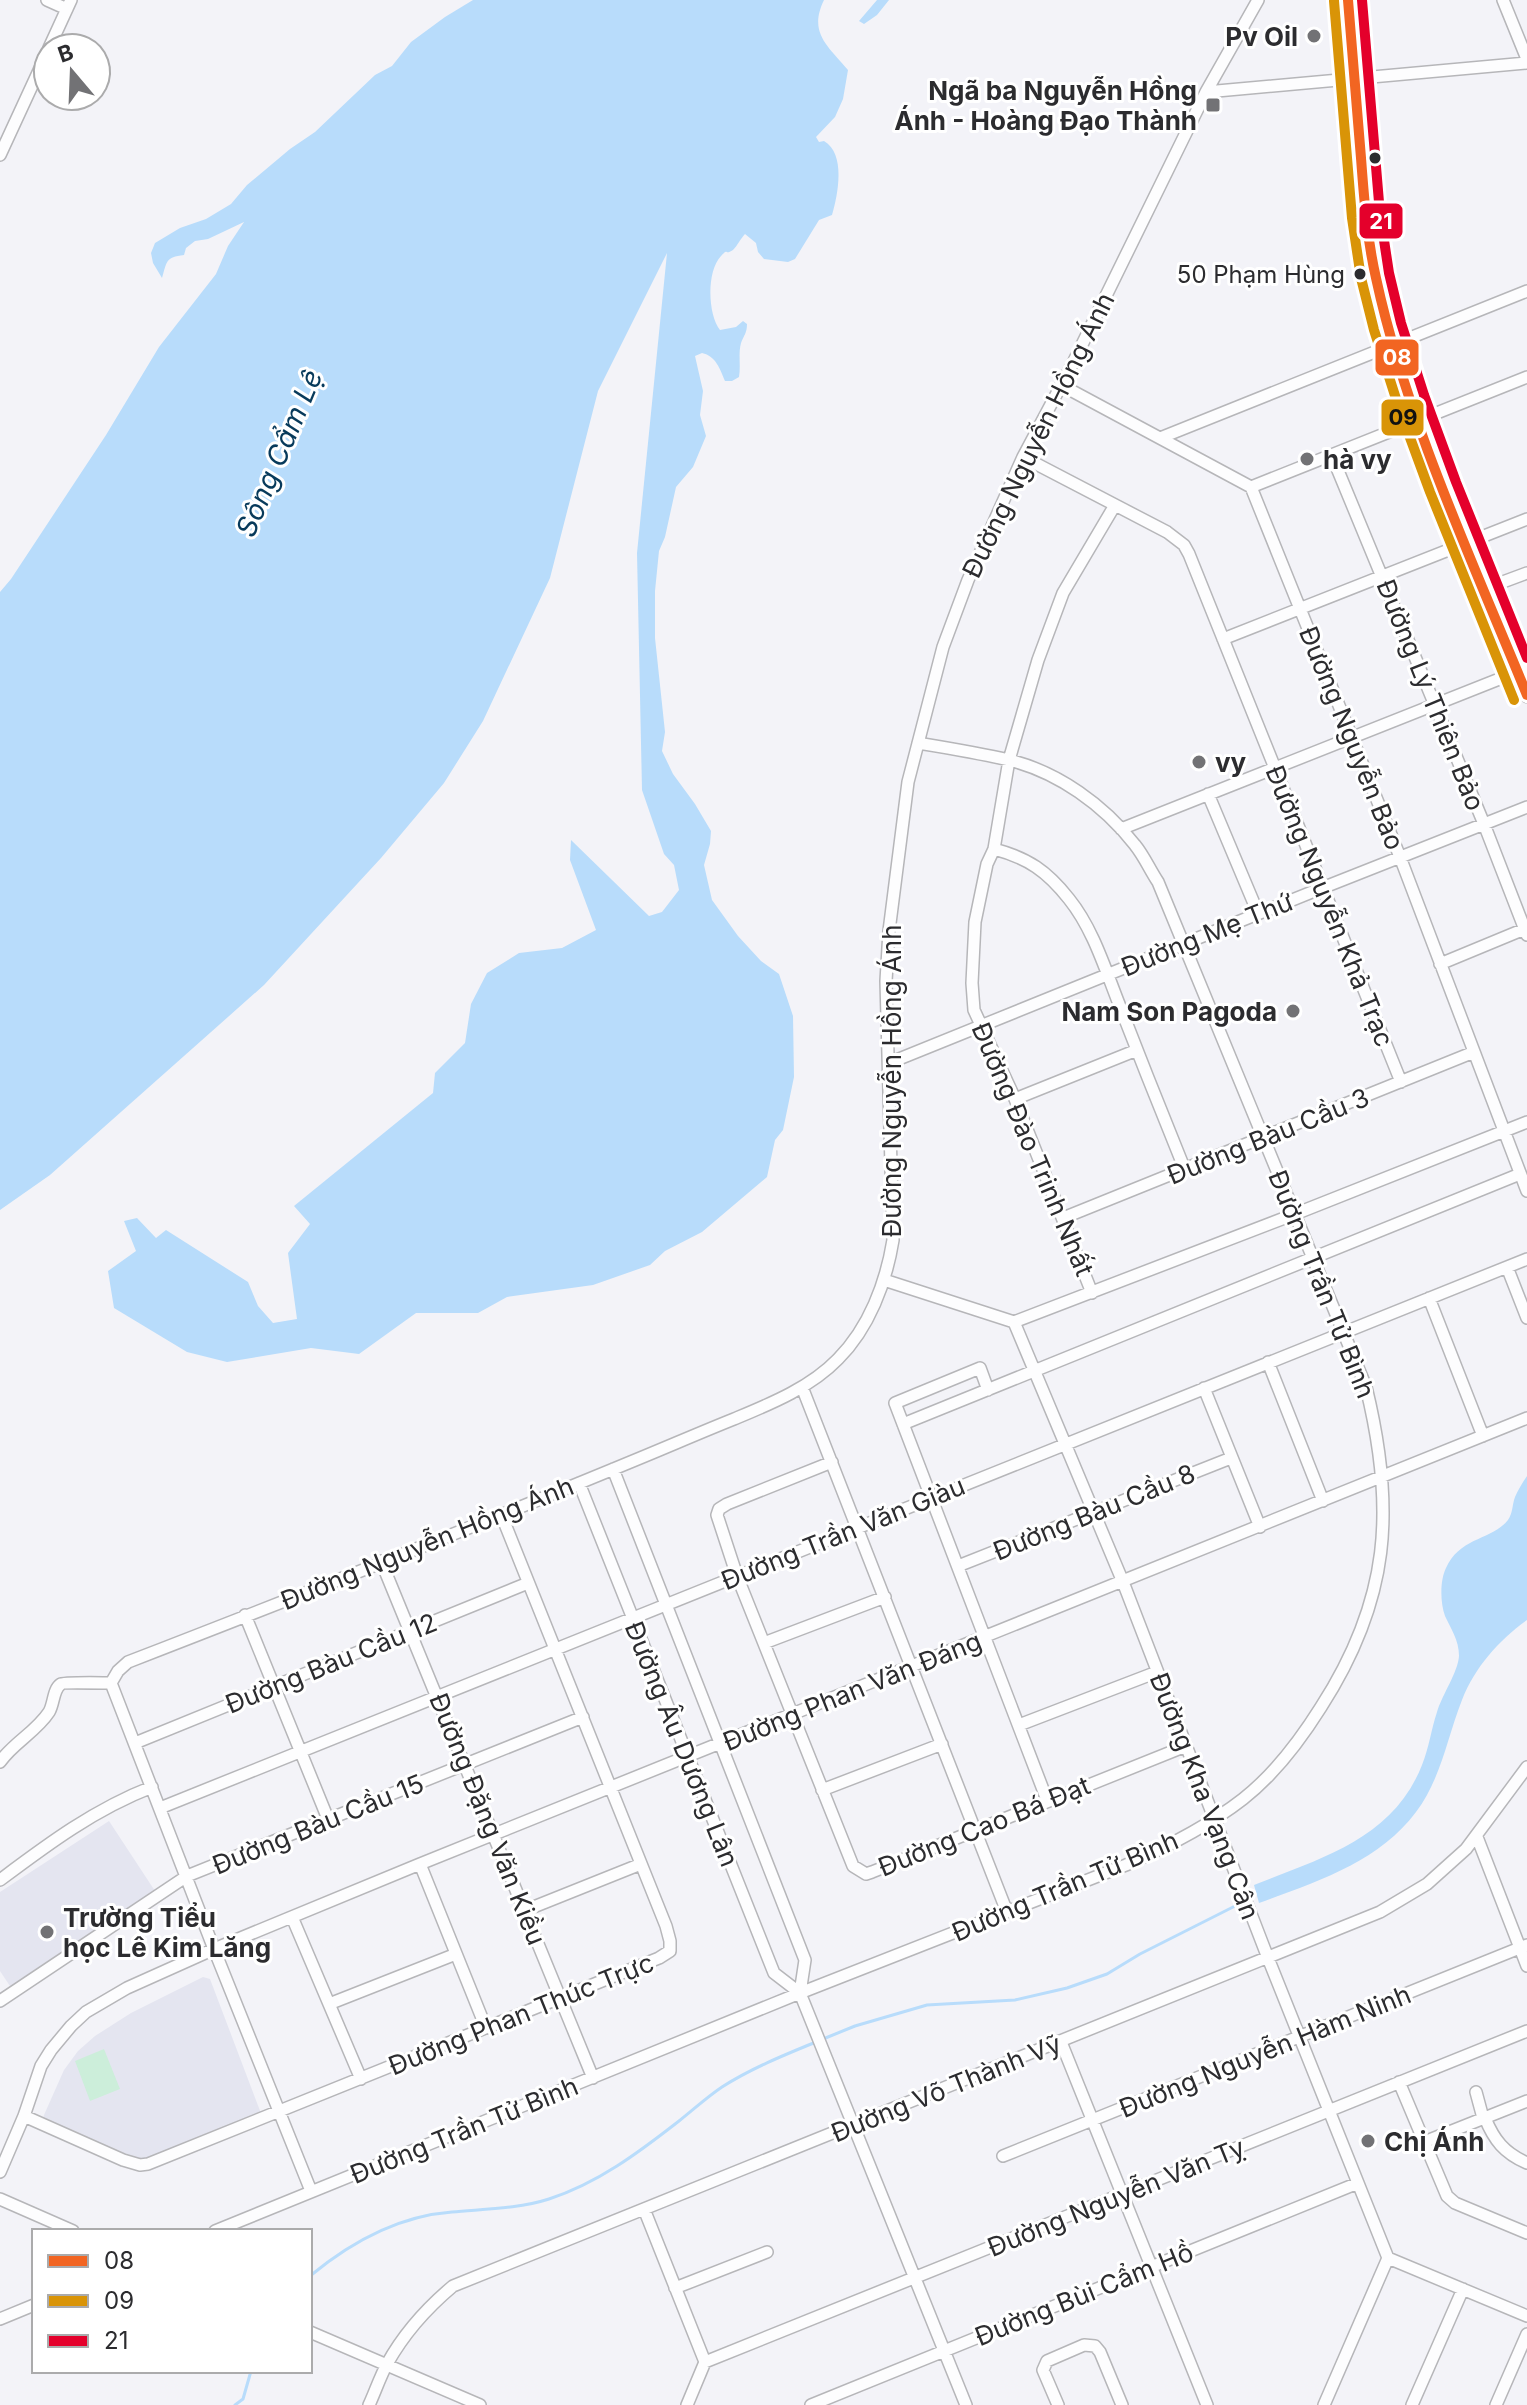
<svg xmlns="http://www.w3.org/2000/svg" width="1527" height="2405" viewBox="0 0 1527 2405" font-family="Inter,sans-serif">
  <rect width="100%" height="100%" fill="#f3f3f8"/>
  <path fill="#e4e5f0" d="M109 1821 155 1891 10 1986 0 1971V1892Z
    M203 1977 210 1979 262 2116 149 2161H140L47 2123 43 2119 44 2115 64 2070 78 2051 95 2036 131 2013Z"/>
  <path fill="#cceeda" d="M104 2049 120 2089 90 2101 75 2061Z"/>
  <path fill="#b8dcfb" d="M473 0H824C808 33 828 46 848 70L843 99 835 117 816 137 819 142 824 141C846 154 838 194 832 215L819 220 795 259 788 262 764 259 758 252 756 243 745 234C741 238 737 246 733 250 724 256 729 247 721 256 706 272 708 315 720 330L736 327 743 321 747 324C747 333 744 335 741 343 738 354 741 365 739 377L732 381H725C720 369 716 356 702 353L695 356 703 391 700 415 706 436 693 467 676 487 665 537 659 551 655 591V638L665 732 662 751 673 774 695 804 711 831 710 844 704 865 712 900 738 936 761 961 779 974 793 1016 794 1077 783 1130 775 1140 767 1177 702 1232 665 1251 650 1265 593 1285 507 1297 478 1313H416L359 1354 311 1348 227 1362 187 1352 114 1308 108 1271 136 1251 124 1221 137 1218 156 1238 166 1230 248 1282 258 1306 273 1323 297 1319 288 1253 310 1224 294 1206 433 1093 435 1073 465 1043 471 1004 487 973 519 953 562 948 596 930 570 860 571 840 649 916 662 912 679 890 674 865 664 854 642 790 637 553 667 253 598 391 550 578 483 721 444 783 381 858 264 985 50 1175 0 1210V592L11 579 106 435 159 347 216 274 228 246 244 222 208 239 195 241 186 248 184 255C165 257 167 262 162 278L153 263 151 253 155 243 180 228 206 219 231 204 247 185 290 149 315 132 375 75 392 66 411 42 445 17Z
    M877 0H889L877 15 864 24 859 21Z
    M1527 1476V1620C1499 1640 1475 1667 1462 1700 1447 1738 1441 1779 1416 1812 1379 1862 1316 1882 1259 1903L1254 1885C1321 1858 1393 1839 1422 1765 1429 1748 1431 1730 1437 1712 1442 1695 1458 1672 1459 1656 1459 1640 1451 1629 1445 1616 1440 1602 1440 1580 1446 1568 1460 1537 1492 1540 1508 1520 1513 1513 1512 1505 1515 1497 1518 1490 1523 1482 1527 1476Z"/>
  <g fill="none" stroke-linecap="round" stroke-linejoin="round">
    <path stroke="#b8dcfb" stroke-width="3" d="M823 2039 855 2026 927 2005 1015 2000 1067 1988 1107 1974 1140 1954 1243 1902
      M310 2276C351 2242 398 2216 452 2212 484 2209 518 2209 549 2199 598 2183 638 2153 679 2121 693 2110 707 2097 722 2087 750 2069 784 2055 816 2042
      M235 2405 243 2399 251 2371"/>
    <g stroke="#b6b6b9" stroke-width="14">
      <path id="minor" d="M47 0 67 9
        M1503 0 1527 59
        M49 48 71 0
        M1206 92 1527 63
        M0 155 48 51
        M1061 385 1251 487 1400 857 1527 1191
        M1160 438 1527 291
        M1332 456 1484 824 1527 935
        M1023 457 1167 532 1184 545 1189 554 1401 1082
        M1251 487 1527 377
        M1484 589 1527 573
        M1223 639 1527 519
        M1208 794 1258 913
        M1121 829 1527 668
        M994 849C1028 858 1047 871 1069 899 1094 930 1106 972 1121 1009 1142 1063 1163 1116 1185 1170
        M1440 964 1527 928
        M889 1063 1312 892 1527 807
        M1015 1099 1137 1050
        M1063 1218 1474 1052
        M1507 1267 1527 1318
        M884 1280 1014 1322 1123 1582 1268 1958 1388 2258 1527 2316
        M1092 1293 1015 1099 974 1010 972 983 975 922 987 864 994 849 1009 760 1038 660 1063 593 1115 505
        M1429 1298 1483 1436
        M1014 1322 1295 1214 1527 1122
        M1268 1362 1323 1501
        M802 1387 1007 1912
        M1204 1388 1260 1527
        M988 1390 980 1368 895 1403 1047 1800
        M903 1424 1520 1174
        M832 1462 727 1504 719 1509 717 1515 737 1576 853 1866 866 1874 872 1872 1186 1746
        M613 1469 805 1960 800 1993 966 2405
        M579 1483 774 1973 800 1993
        M381 1561 593 2078
        M958 1566 1231 1458
        M245 1615 328 1819
        M764 1643 885 1597
        M111 1683 118 1671 128 1662C301 1595 474 1527 645 1456 674 1444 704 1431 734 1419 770 1404 810 1388 838 1359 869 1328 886 1283 893 1240L886 981 889 931 908 782 943 647 968 580 1023 457 1073 363 1206 92 1258 0
        M111 1683 214 1949 311 2191
        M1019 1725 1157 1672
        M135 1743 528 1583
        M0 1762C13 1743 36 1732 49 1712 54 1704 53 1689 61 1684 64 1682 102 1683 111 1683
        M822 1790 942 1744
        M160 1808 1527 1259
        M1477 1837 1527 1966
        M420 1864 486 2028
        M0 1880C48 1844 95 1809 152 1787
        M526 1910 641 1864
        M292 1917 361 2079
        M0 2001 187 1876 583 1717
        M329 2004 456 1954
        M1061 2042 1207 2405
        M1399 2082 1447 2196 1455 2203 1527 2233
        M1476 2092 1483 2118
        M24 2116 123 2160 140 2165 148 2164 659 1958 670 1951V1941L666 1926 501 1514
        M1485 2118C1494 2140 1504 2153 1527 2163
        M1424 2142 1527 2101
        M1003 2156 1527 1945
        M0 2172 24 2116 41 2066 51 2050 71 2026 86 2012 127 1988 214 1949 420 1864 1527 1418
        M0 2199 73 2231
        M644 2209 705 2362 687 2405
        M215 2231 800 1993 1126 1865C1167 1847 1207 1827 1243 1799 1275 1774 1299 1742 1321 1707 1390 1600 1396 1509 1366 1387L1158 882C1150 870 1144 856 1135 845 1104 805 1058 772 1009 760 979 753 948 748 918 743
        M675 2288 767 2252
        M0 2319 34 2305
        M310 2332 480 2405
        M705 2362 1527 2031
        M369 2405C375 2392 380 2377 387 2364 403 2335 428 2307 453 2286L1380 1912 1427 1884 1466 1849 1527 1767
        M811 2405 1358 2183
        M1058 2405 1043 2370 1047 2361 1084 2345 1095 2346 1100 2352 1122 2405
        M1324 2405 1388 2258
        M1412 2405 1463 2289
        M1496 2405 1527 2334"/>
    </g>
    <g stroke="#b6b6b9" stroke-width="17">
      <path id="major" d="M1348 0 1366 216 1375 276 1388 327 1411 400 1443 487 1527 695"/>
    </g>
    <use href="#minor" stroke="#fdfdfe" stroke-width="11"/>
    <use href="#major" stroke="#fdfdfe" stroke-width="14"/>
    <g stroke="#fff" stroke-width="16">
      <path id="bus-1" d="M1348 0C1352 53 1357 105 1361 158 1364 198 1367 239 1376 278 1407 421 1472 560 1527 695"/>
    </g>
    <g stroke="#fff" stroke-width="16">
      <path id="bus-2" d="M1334 1 1352 218 1361 278 1374 330 1398 405 1430 492 1514 700"/>
    </g>
    <g stroke="#fff" stroke-width="16">
      <path id="bus-3" d="M1362 0 1380 214 1389 273 1401 323 1424 395 1456 482 1527 658"/>
    </g>
    <use href="#bus-1" stroke="#f26522" stroke-width="10"/>
    <use href="#bus-2" stroke="#d99407" stroke-width="10"/>
    <use href="#bus-3" stroke="#e4002b" stroke-width="10"/>
  </g>
  <g fill="#727275" stroke="#fff" stroke-width="3">
    <circle cx="1314" cy="36" r="8"/>
    <rect x="1205" y="97" width="16" height="16" rx="4"/>
    <circle cx="1307" cy="459" r="8"/>
    <circle cx="1199" cy="762" r="8"/>
    <circle cx="1293" cy="1011" r="8"/>
    <circle cx="47" cy="1932" r="8"/>
    <circle cx="1368" cy="2141" r="8"/>
  </g>
  <g fill="#2c2c2f" stroke="#fff" stroke-width="3">
    <circle cx="1375" cy="158" r="7"/>
    <circle cx="1360" cy="274" r="7"/>
  </g>
  <g text-anchor="middle" dominant-baseline="central" stroke-width="6" stroke-linejoin="round" paint-order="stroke">
    <g font-size="24" fill="#2c2c2f" stroke="#fff" text-anchor="end">
      <text x="1345" y="274">50 Phạm Hùng</text>
    </g>
    <g font-size="26" font-weight="bold" fill="#2c2c2f" stroke="#fff" text-anchor="start">
      <text x="1298" y="36" text-anchor="end">Pv Oil</text>
      <text x="1197" y="90" text-anchor="end">Ngã ba Nguyễn Hồng<tspan x="1197" dy="30">Ánh - Hoàng Đạo Thành</tspan></text>
      <text x="1323" y="459">hà vy</text>
      <text x="1215" y="762">vy</text>
      <text x="1277" y="1011" text-anchor="end">Nam Son Pagoda</text>
      <text x="63" y="1917">Trường Tiểu<tspan x="63" dy="30">học Lê Kim Lăng</tspan></text>
      <text x="1384" y="2141">Chị Ánh</text>
    </g>
    <g font-size="26" fill="#2c2c2f" stroke="#fff">
      <text transform="translate(1038 435) rotate(-64)">Đường Nguyễn Hồng Ánh</text>
      <text transform="translate(1431 695) rotate(68)">Đường Lý Thiên Bảo</text>
      <text transform="translate(1352 738) rotate(68)">Đường Nguyễn Bảo</text>
      <text transform="translate(1330 906) rotate(68)">Đường Nguyễn Khả Trạc</text>
      <text transform="translate(1207 934) rotate(-22)">Đường Mẹ Thứ</text>
      <text transform="translate(891 1081) rotate(-90)">Đường Nguyễn Hồng Ánh</text>
      <text transform="translate(1268 1136) rotate(-22)">Đường Bàu Cầu 3</text>
      <text transform="translate(1033 1149) rotate(67)">Đường Đào Trinh Nhất</text>
      <text transform="translate(1322 1284) rotate(68)">Đường Trần Tử Bình</text>
      <text transform="translate(1094 1512) rotate(-22)">Đường Bàu Cầu 8</text>
      <text transform="translate(843 1533) rotate(-22)">Đường Trần Văn Giàu</text>
      <text transform="translate(427 1543) rotate(-22)">Đường Nguyễn Hồng Ánh</text>
      <text transform="translate(331 1663) rotate(-22)">Đường Bàu Cầu 12</text>
      <text transform="translate(852 1691) rotate(-22)">Đường Phan Văn Đáng</text>
      <text transform="translate(682 1744) rotate(68)">Đường Âu Dương Lân</text>
      <text transform="translate(1205 1796) rotate(69)">Đường Kha Vạng Cân</text>
      <text transform="translate(488 1819) rotate(68)">Đường Đặng Văn Kiều</text>
      <text transform="translate(318 1824) rotate(-22)">Đường Bàu Cầu 15</text>
      <text transform="translate(984 1826) rotate(-22)">Đường Cao Bá Đạt</text>
      <text transform="translate(1065 1886) rotate(-23)">Đường Trần Tử Bình</text>
      <text transform="translate(521 2014) rotate(-22)">Đường Phan Thúc Trực</text>
      <text transform="translate(1265 2051) rotate(-22)">Đường Nguyễn Hàm Ninh</text>
      <text transform="translate(946 2088) rotate(-22)">Đường Võ Thành Vỹ</text>
      <text transform="translate(464 2130) rotate(-22)">Đường Trần Tử Bình</text>
      <text transform="translate(1116 2197) rotate(-22)">Đường Nguyễn Văn Tỵ</text>
      <text transform="translate(1084 2294) rotate(-22)">Đường Bùi Cẩm Hồ</text>
    </g>
    <g font-size="28" font-style="italic" fill="#073a5b" stroke="#fff">
      <text transform="translate(279 453) rotate(-67)">Sông Cẩm Lệ</text>
    </g>
  </g>
  <g stroke="#fff" stroke-width="3">
    <rect x="1358" y="202" width="46" height="38" rx="8" fill="#e4002b"/>
    <rect x="1374" y="338" width="46" height="39" rx="8" fill="#f26522"/>
    <rect x="1380" y="398" width="45" height="39" rx="8" fill="#d99407"/>
  </g>
  <g font-size="22" text-anchor="middle" font-weight="bold" fill="#fff">
    <text x="1381" y="229">21</text>
    <text x="1397" y="365">08</text>
  </g>
  <g font-size="22" text-anchor="middle" font-weight="bold" fill="#111">
    <text x="1403" y="425">09</text>
  </g>
  <rect x="32" y="2229" width="280" height="144" fill="#ffffff" stroke="#ababac" stroke-width="2"/>
  <rect x="48" y="2255" width="40" height="12" fill="#f26522" stroke="#ababac" stroke-width="2"/>
  <text x="104" y="2269" font-size="24" fill="#2c2c2f">08</text>
  <rect x="48" y="2295" width="40" height="12" fill="#d99407" stroke="#ababac" stroke-width="2"/>
  <text x="104" y="2309" font-size="24" fill="#2c2c2f">09</text>
  <rect x="48" y="2335" width="40" height="12" fill="#e4002b" stroke="#ababac" stroke-width="2"/>
  <text x="104" y="2349" font-size="24" fill="#2c2c2f">21</text>
  <g transform="translate(72 72) rotate(341)"><circle r="38" fill="#ffffff" stroke="#ababac" stroke-width="2"/>
  <path d="M0-6L14 30L0 20L-14 30Z" fill="#727275"/>
  <text y="-12" font-size="22" font-weight="bold" text-anchor="middle" fill="#2c2c2f">B</text>
  </g>
</svg>
